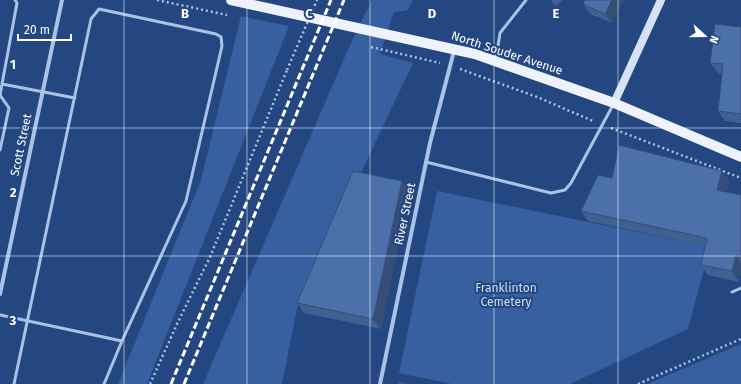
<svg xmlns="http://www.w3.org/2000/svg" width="741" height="384" viewBox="0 0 741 384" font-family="'Fira Sans',sans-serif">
  <rect width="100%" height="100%" fill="#244781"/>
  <path fill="#385f9f" d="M372 0H413L408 10 394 12 380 54 413 63 297 308 282 384H203L350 45Z
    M241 16 289 26 147 384H118L201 180Z
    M437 191 710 247 688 329 570 384H452L399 373Z
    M741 344V384H648L652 382Z"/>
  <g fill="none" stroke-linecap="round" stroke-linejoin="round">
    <path stroke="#abc2e7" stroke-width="2.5" stroke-dasharray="2 3" stroke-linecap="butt" d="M157 0 227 15
      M371 47 440 63
      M460 69 537 97 593 121
      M611 128 741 178
      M150 384 177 324 210 257 287 70
      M638 384 741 339"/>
    <path stroke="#abc2e7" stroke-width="3" d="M496 59 500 33 526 0
      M2 84 75 98
      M0 150 9 108 0 95 17 3 15 0
      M426 162 551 193 565 190 571 183 613 105
      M732 292 741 288
      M0 315 122 341 186 201 222 46 221 37 216 34 99 9 91 19 14 384
      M104 384 122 341"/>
    <path stroke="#abc2e7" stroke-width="4" d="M0 294 62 0
      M380 384 430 143 454 51"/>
    <path stroke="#d5e1f6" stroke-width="8" d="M614 103 661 0"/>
    <path stroke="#edf2fd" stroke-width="10" d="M231 0 475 54 614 103 741 157"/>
    <path stroke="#fff" stroke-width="3" stroke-dasharray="7 3" stroke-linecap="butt" d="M171 384 331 0
      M184 384 344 0"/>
    <path stroke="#abc2e7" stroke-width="2.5" stroke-dasharray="2 3" stroke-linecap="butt" d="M287 70 317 0"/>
  </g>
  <path fill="#416092" d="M551 0H563L555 6Z
    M585 0H624L612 23 590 14 583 4Z
    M741 27V123L725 121 718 111 722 74 718 73 710 63Z
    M612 178 729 181 726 192 741 195V273L739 282 708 275 701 265 705 246 588 221 581 211Z
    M402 181 409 191 381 329 304 313 297 303Z"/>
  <path fill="#354e77" d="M612 0H624L612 23 605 14Z
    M722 171 729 181 725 200 717 190Z
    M402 181 409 191 381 329 373 319Z
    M736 255 741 263V273L739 282 732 271Z"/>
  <path fill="#4c70aa" stroke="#354e77" d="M585 0H612L605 14 583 4Z
    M715 24 741 27V114L718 111 723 64 710 63Z
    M619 145 722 171 717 190 741 195V257L736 255 732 271 701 265 707 238 581 211 598 175 612 178Z
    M353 171 402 181 373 319 297 303Z
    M399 382 410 384H398Z"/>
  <path fill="none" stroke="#fff" stroke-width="1" stroke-opacity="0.55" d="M124 0V384M247 0V384M370 0V384M494 0V384M618 0V384M0 128H741M0 256H741"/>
  <g text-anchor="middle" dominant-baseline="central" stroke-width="4" stroke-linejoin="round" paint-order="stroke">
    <g font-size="12" fill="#fff" stroke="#244781">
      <text transform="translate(507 53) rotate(18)">North Souder Avenue</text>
      <text transform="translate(21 145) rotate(-78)">Scott Street</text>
      <text transform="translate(405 214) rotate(-78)">River Street</text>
    </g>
    <g font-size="12" fill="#cedef6" stroke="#244781">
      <text x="506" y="288">Franklinton<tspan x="506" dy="14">Cemetery</tspan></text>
    </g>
  </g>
  <g font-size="13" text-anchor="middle" font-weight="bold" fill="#fff" stroke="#244781" stroke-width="4" stroke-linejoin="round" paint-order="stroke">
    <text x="185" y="18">B</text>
    <text x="309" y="18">C</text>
    <text x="432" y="18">D</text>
    <text x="556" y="18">E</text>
    <text x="13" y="69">1</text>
    <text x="13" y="197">2</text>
    <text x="13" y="325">3</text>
  </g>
  <g transform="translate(705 36) rotate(111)" stroke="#244781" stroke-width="3" paint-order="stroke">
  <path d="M0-3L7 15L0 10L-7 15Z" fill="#ffffff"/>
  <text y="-6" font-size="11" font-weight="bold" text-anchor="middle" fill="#ffffff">N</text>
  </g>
  <path d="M18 34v6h53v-6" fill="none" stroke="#ffffff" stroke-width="2"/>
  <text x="24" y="34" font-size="12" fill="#ffffff" stroke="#244781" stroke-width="3" paint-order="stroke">20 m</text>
</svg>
